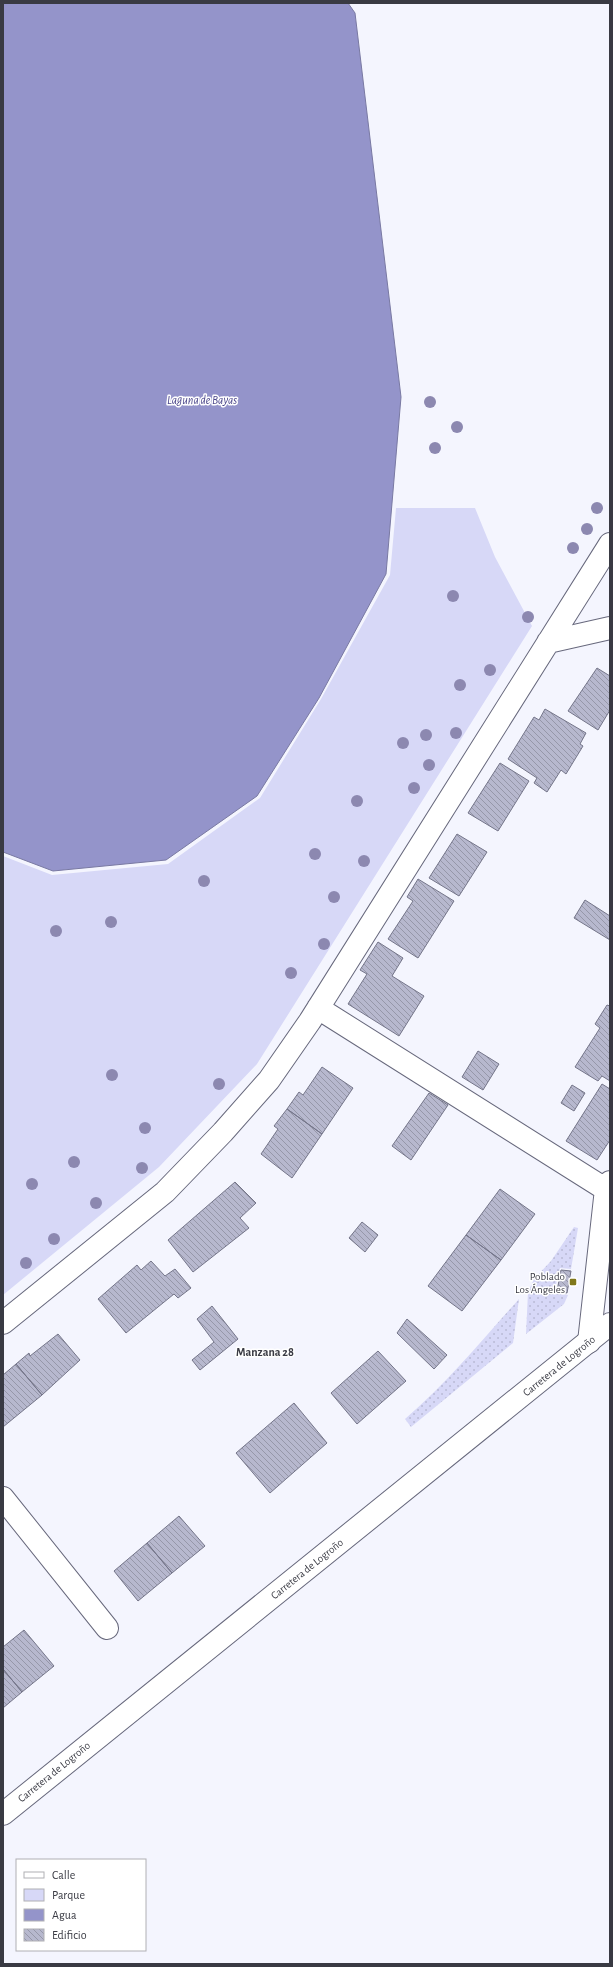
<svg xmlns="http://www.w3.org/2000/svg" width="613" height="1967" viewBox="0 0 613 1967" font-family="'Alegreya Sans',sans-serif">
  <defs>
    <pattern id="grass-dots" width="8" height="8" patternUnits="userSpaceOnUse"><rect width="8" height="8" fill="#d7d8f7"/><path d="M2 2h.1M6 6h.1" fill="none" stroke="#b9bad5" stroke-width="1.8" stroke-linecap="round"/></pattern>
    <pattern id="building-back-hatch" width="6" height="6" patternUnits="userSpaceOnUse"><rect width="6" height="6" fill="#b7b8ce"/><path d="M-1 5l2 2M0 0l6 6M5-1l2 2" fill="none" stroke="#9697a9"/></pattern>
  </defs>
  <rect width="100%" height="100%" fill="#f4f5fe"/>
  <path fill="url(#grass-dots)" d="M574 1227 578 1228 571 1269 560 1268 554 1293 568 1295 564 1304 526 1334 528 1292 534 1279 551 1261Z
    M519 1299 513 1343 411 1427 405 1419C449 1381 481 1341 519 1299Z"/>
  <path fill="#d7d8f7" d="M396 508H475L495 557 532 626 257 1064 159 1167 3 1295V856L52 875 168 864 260 798 321 699 390 575Z"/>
  <path fill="#9494ca" stroke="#7979a2" d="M3 3H348L355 13 401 397 386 574 319 698 257 796 166 860 53 871 3 852Z"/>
  <path fill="url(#building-back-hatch)" stroke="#747589" d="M597 668 610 676V710L598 730 568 711Z
    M545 709 586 733 580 744 583 746 566 774 561 770 547 792 534 783 537 778 508 759 534 717 539 720Z
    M500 763 529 781 498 831 468 813Z
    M457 834 487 852 459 896 429 878Z
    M418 879 454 901 418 958 388 939 413 901 407 897Z
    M585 900 610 916V940L574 918Z
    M378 942 403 958 392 976 424 996 399 1036 348 1004 367 974 360 970Z
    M607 1005 610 1006V1081L602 1076 598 1081 575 1067 600 1028 595 1024Z
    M478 1051 499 1064 483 1090 462 1077Z
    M322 1067 353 1088 322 1134 287 1109 299 1092 303 1095Z
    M602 1084 610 1089V1140L597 1160 566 1141Z
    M572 1085 585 1093 574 1111 561 1103Z
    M429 1093 448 1105 411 1160 392 1146Z
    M287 1109 322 1134 292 1178 261 1154 278 1129 274 1126Z
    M235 1182 256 1203 240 1218 249 1228 193 1272 168 1240Z
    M500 1189 535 1214 501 1260 466 1235Z
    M362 1222 378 1235 365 1252 349 1238Z
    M466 1235 501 1260 462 1311 428 1286Z
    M151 1261 165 1276 175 1269 191 1288 178 1298 174 1294 126 1333 98 1299 137 1265 141 1270Z
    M561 1270 571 1271 567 1293 557 1291Z
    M212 1306 238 1339 200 1370 192 1360 214 1342 197 1319Z
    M407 1319 447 1355 434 1369 397 1333Z
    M58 1334 80 1360 42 1395 16 1364 29 1353 30 1356Z
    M378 1351 406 1381 357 1424 331 1393Z
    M16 1364 42 1395 3 1427V1375Z
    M294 1403 327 1443 270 1493 236 1453Z
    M179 1516 205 1546 172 1573 147 1543Z
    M147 1543 172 1573 138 1601 114 1571Z
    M24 1630 54 1666 22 1692 3 1669V1647Z
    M3 1669 22 1692 3 1708Z"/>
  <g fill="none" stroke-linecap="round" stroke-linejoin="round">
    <g stroke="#67687c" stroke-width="24">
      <path id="minor" d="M548 642 610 628
        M318 1008 610 1192
        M3 1323 165 1192 223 1132 269 1080 310 1021 610 544
        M589 1342 606 1189 610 1182
        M3 1498 107 1628"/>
    </g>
    <g stroke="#67687c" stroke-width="24">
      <path id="secondary" d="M3 1814 610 1324"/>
    </g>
    <use href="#minor" stroke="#fff" stroke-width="22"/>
    <use href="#secondary" stroke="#fff" stroke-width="22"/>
  </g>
  <g fill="#8c88b0">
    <circle cx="430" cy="402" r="6"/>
    <circle cx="457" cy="427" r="6"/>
    <circle cx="435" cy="448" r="6"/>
    <circle cx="597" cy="508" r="6"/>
    <circle cx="587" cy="529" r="6"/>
    <circle cx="573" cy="548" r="6"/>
    <circle cx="453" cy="596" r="6"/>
    <circle cx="528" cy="617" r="6"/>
    <circle cx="490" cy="670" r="6"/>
    <circle cx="460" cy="685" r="6"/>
    <circle cx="456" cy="733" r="6"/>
    <circle cx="426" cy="735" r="6"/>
    <circle cx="403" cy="743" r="6"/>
    <circle cx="429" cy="765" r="6"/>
    <circle cx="414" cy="788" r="6"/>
    <circle cx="357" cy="801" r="6"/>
    <circle cx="315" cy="854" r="6"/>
    <circle cx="364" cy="861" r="6"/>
    <circle cx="204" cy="881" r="6"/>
    <circle cx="334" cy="897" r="6"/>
    <circle cx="111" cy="922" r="6"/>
    <circle cx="56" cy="931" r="6"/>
    <circle cx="324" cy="944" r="6"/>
    <circle cx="291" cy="973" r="6"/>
    <circle cx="112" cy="1075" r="6"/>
    <circle cx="219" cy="1084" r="6"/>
    <circle cx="145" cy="1128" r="6"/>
    <circle cx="74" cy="1162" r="6"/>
    <circle cx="142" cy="1168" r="6"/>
    <circle cx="32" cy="1184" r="6"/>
    <circle cx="96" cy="1203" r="6"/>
    <circle cx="54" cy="1239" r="6"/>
    <circle cx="26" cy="1263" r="6"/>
  </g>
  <rect fill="#80781c" stroke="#fff" stroke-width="1.5" x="569" y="1278" width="8" height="8" rx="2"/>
  <g text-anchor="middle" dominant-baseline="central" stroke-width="3" stroke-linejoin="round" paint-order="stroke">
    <g font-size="11" fill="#393a43" stroke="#fff" text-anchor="end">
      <text x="565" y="1276">Poblado<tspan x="565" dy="13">Los Ángeles</tspan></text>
    </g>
    <g font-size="11" fill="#393a43" stroke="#fff">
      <text transform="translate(559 1366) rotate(-39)">Carretera de Logroño</text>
      <text transform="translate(307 1569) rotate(-39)">Carretera de Logroño</text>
      <text transform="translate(54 1772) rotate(-39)">Carretera de Logroño</text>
    </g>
    <g font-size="12" font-style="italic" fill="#4c478b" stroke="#fff">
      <text x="202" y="400">Laguna de Bayas</text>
    </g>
    <g font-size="12" font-weight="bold" fill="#393a43" stroke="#fff">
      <text x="265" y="1352">Manzana 28</text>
    </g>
  </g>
  <rect width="613" height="1967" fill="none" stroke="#393a43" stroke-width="8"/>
  <rect x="16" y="1859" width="130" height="92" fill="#ffffff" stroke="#b0b0b4"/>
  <rect x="24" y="1872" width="20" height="6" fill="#ffffff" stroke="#b0b0b4"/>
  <text x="52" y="1879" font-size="12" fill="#393a43">Calle</text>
  <rect x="24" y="1889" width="20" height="12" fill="#d7d8f7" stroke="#b0b0b4"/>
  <text x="52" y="1899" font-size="12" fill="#393a43">Parque</text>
  <rect x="24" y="1909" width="20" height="12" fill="#9494ca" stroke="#b0b0b4"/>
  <text x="52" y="1919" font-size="12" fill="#393a43">Agua</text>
  <rect x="24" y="1929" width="20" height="12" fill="url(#building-back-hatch)" stroke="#b0b0b4"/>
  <text x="52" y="1939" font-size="12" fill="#393a43">Edificio</text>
</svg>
